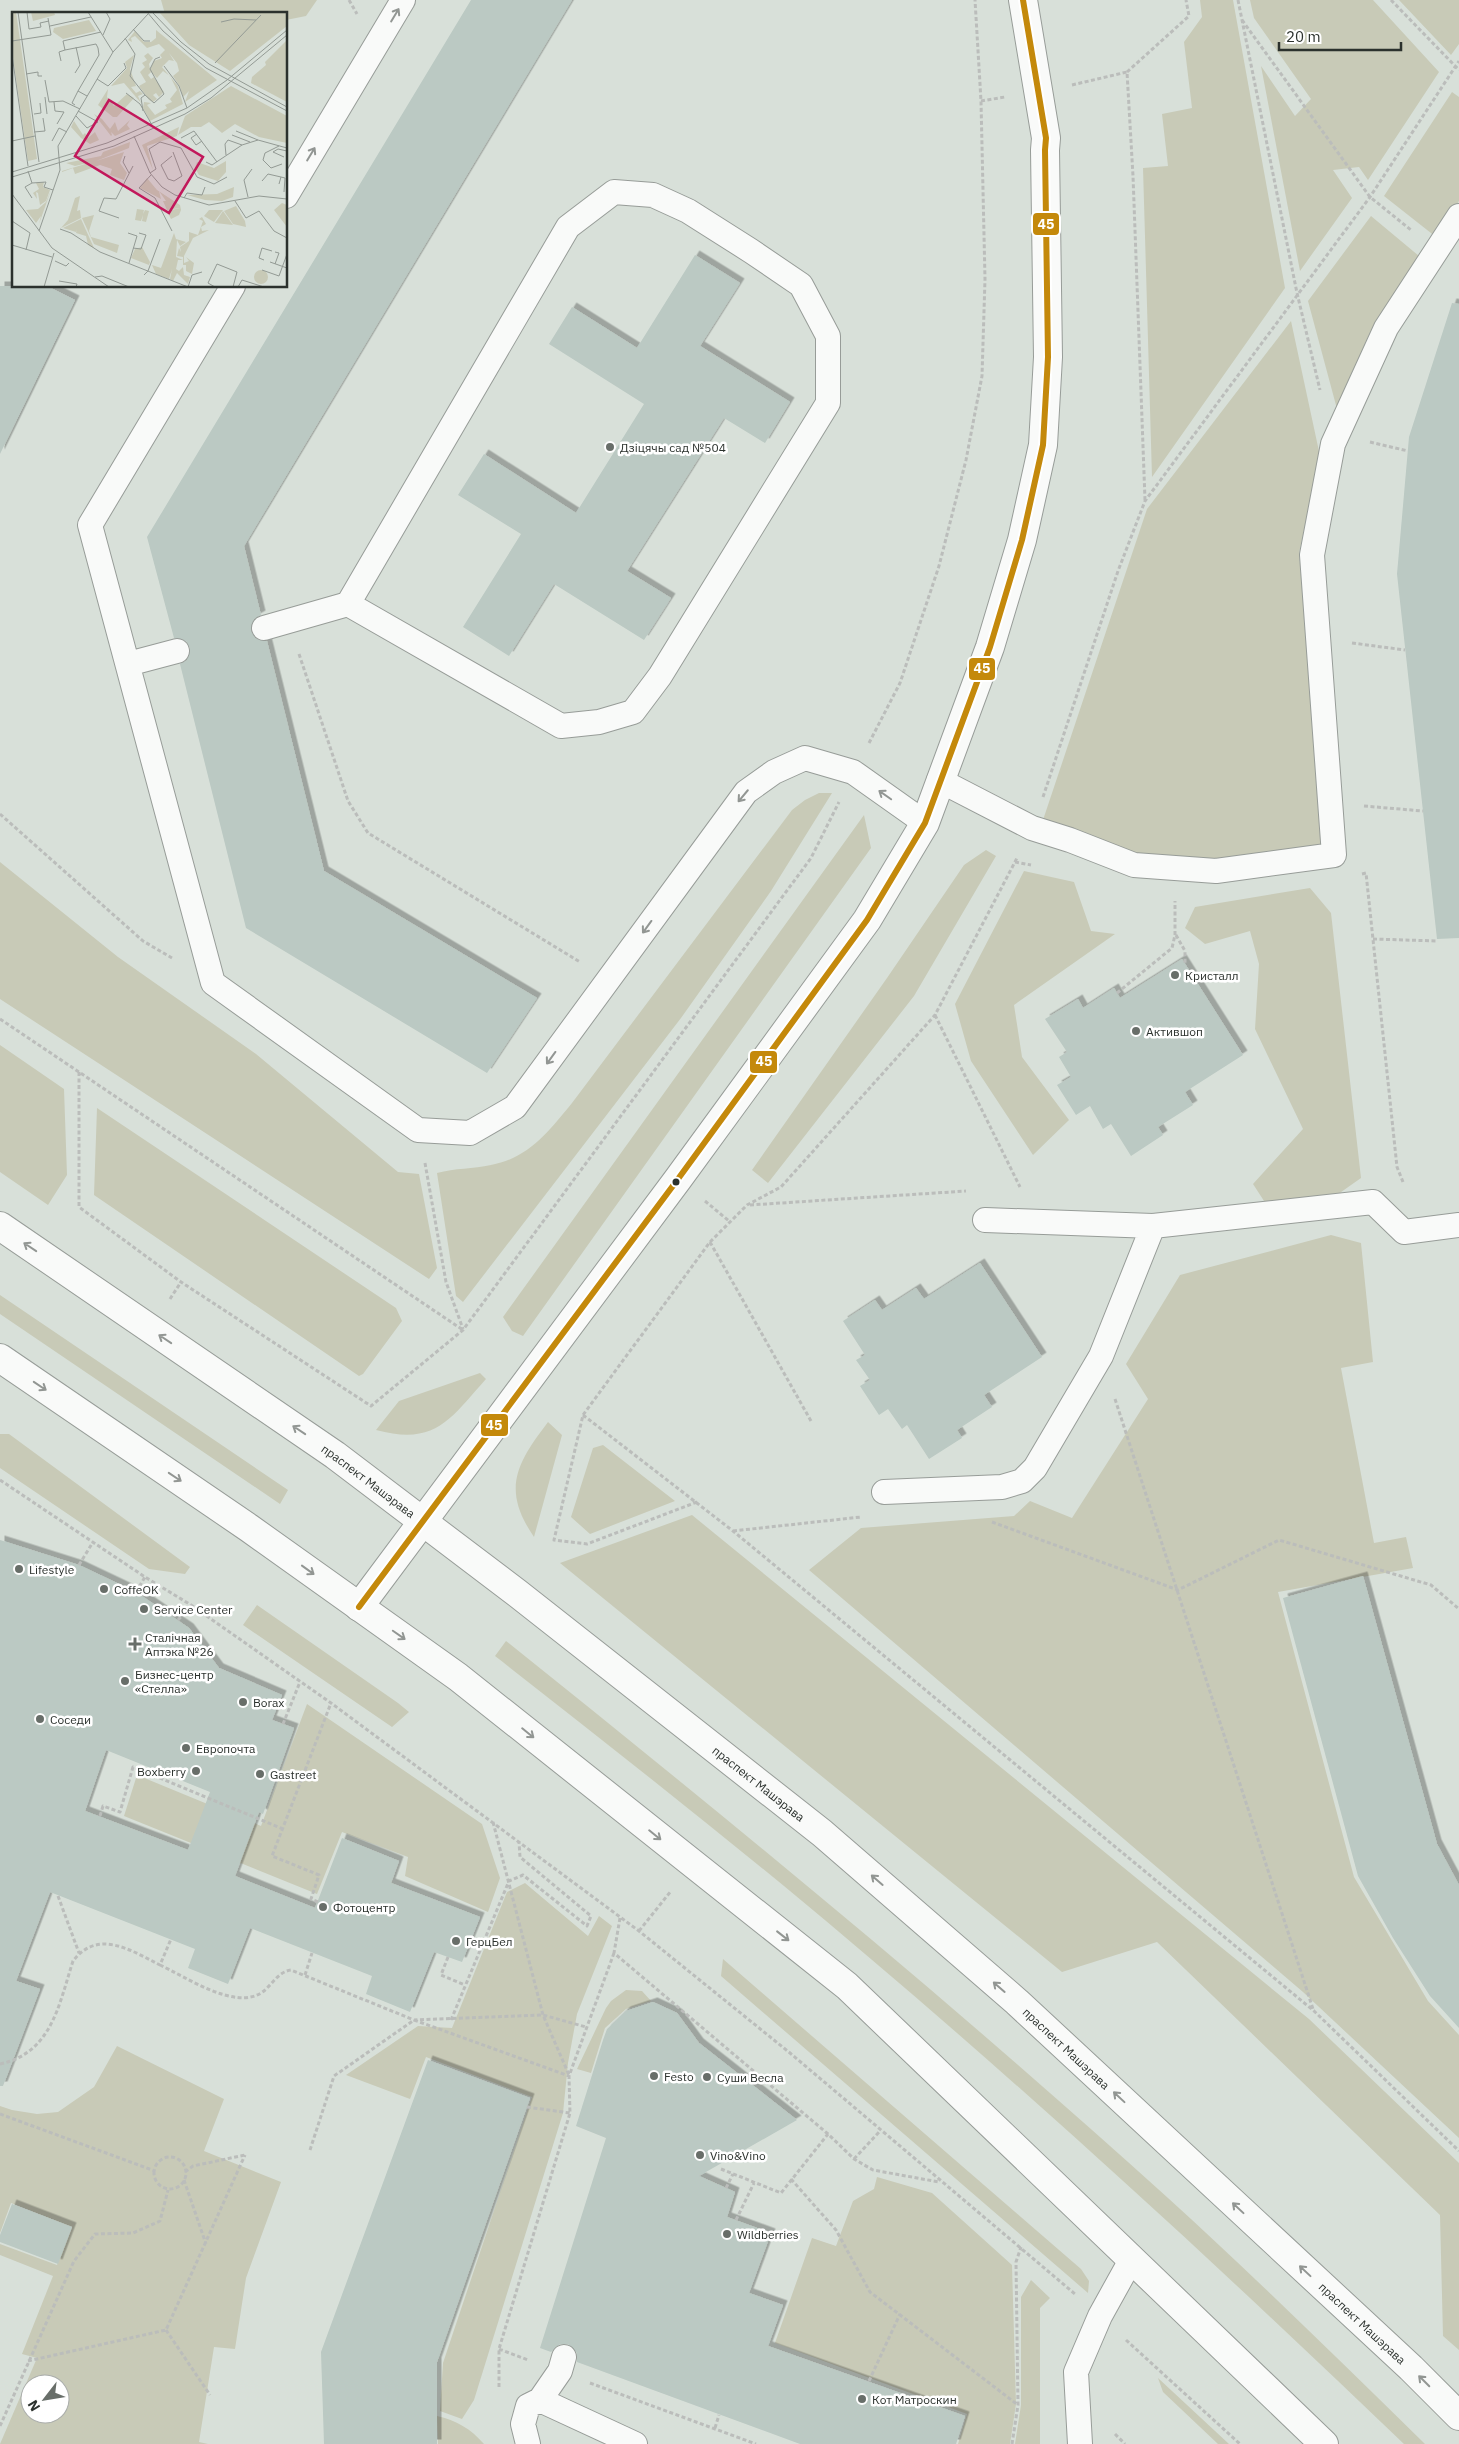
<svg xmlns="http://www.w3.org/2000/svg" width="1459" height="2444" viewBox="0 0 1459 2444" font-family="'IBM Plex Sans',sans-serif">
  <defs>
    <filter id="shadow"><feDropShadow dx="4.5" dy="-4.5" stdDeviation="0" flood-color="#0004"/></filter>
  </defs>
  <rect width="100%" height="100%" fill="#d8e0d9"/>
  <path fill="#c8cab7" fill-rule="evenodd" d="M161 0H317L306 16 286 20V14H165Z
    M1200 0H1233L1285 288 1152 477 1143 168 1168 166 1162 114 1192 108 1184 42 1202 17Z
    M1250 0H1373L1439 72 1368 180 1359 167 1333 170 1352 198 1300 271 1261 66 1295 116 1311 99 1254 18Z
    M1399 0H1459V44L1451 55Z
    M1452 92 1459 97V201L1436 237 1384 196Z
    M1371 216 1419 256 1370 332 1337 409 1308 301Z
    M1291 321 1320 456 1299 553 1325 846 1219 860 1140 854 1043 820 1147 509Z
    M819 793H832L771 891 681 1018 463 1302 456 1296 437 1173C455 1168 473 1169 491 1165 529 1158 549 1131 572 1103L792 810 805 800Z
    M864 815 871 848 523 1336 512 1331 503 1317Z
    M986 850 996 856 914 996 768 1183 752 1170 887 978 964 865Z
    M0 862 118 957 256 1054 398 1172 419 1174 437 1268 429 1279 0 999Z
    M1024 871 1074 882 1091 931 1115 934 1014 1005 1022 1057 1069 1120 1033 1155 971 1061 955 1004Z
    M1310 888 1331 913 1361 1178 1334 1197 1266 1204 1253 1184 1303 1129 1255 1029 1259 964 1250 931 1205 944 1185 928 1195 907Z
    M0 1045 64 1089 67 1175 48 1205 0 1172Z
    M97 1108 396 1308 402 1321 363 1374 359 1376 94 1195Z
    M1331 1235 1361 1243 1373 1362 1341 1368 1374 1543 1406 1537 1413 1568 1278 1592 1354 1877 1428 2001 1459 2035V2138L1303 1992 809 1570 861 1528 1014 1516 1030 1501 1072 1518 1148 1399 1126 1364 1180 1275Z
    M0 1295 288 1490 280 1504 0 1314Z
    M480 1373 486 1379C450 1419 436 1446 376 1430L399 1401Z
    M548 1422 562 1435 534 1537C501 1489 517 1463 548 1422Z
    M0 1434H9L190 1567 185 1574 149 1569 0 1468Z
    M603 1445 675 1501 590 1534 571 1517 593 1448Z
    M692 1515 1309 2019 1459 2163V2350L1443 2336 1440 2215 1157 1942 1062 1972 560 1563Z
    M257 1605 398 1703 409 1712 392 1727 243 1625Z
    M506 1641C731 1821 954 2004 1168 2198 1256 2278 1340 2361 1425 2444H1404C1204 2252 998 2063 784 1886 689 1808 592 1732 495 1656Z
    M307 1704 482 1824 500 1878 488 1912 405 1876 408 1857 342 1832 317 1894 124 1816 137 1775 261 1826Z
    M525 1883 588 1936 599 1916 612 1926 577 2014 568 2063 563 2113 474 2400 462 2419 440 2411 443 2363 532 2097 426 2057 410 2099 346 2075 418 2026 452 2028 507 1892Z
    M723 1959 1081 2269 1089 2281 1088 2293 721 1976Z
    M626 1990 642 1991 651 2001 626 2009 605 2028 591 2073 577 2069 606 2008 611 2001Z
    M117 2046 224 2099 204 2151 281 2182 246 2278 235 2349 214 2347 199 2442 208 2444H0L37 2358 22 2354 53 2276 0 2255V2244L57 2265 72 2227 11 2203 0 2233V2106L12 2110 37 2114 58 2112 94 2087ZM30 2384H60V2414H30Z
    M877 2177 932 2193 1012 2265 1016 2404 1010 2444H958L967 2414 775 2343 812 2238 836 2246 853 2201 874 2189Z
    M1031 2280 1050 2298 1040 2308V2444H1015L1021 2405V2297Z
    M1158 2378 1229 2444H1218L1163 2392Z
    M437 2416C456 2420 471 2429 484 2444H438Z"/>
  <path fill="#bbc9c3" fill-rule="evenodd" filter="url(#shadow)" d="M471 0H572L244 546 261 615 254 619 251 631 255 638 267 641 324 871 537 998 487 1073 246 928 180 664 187 660 190 648 186 641 174 638 147 537Z
    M695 255 740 283 700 346 790 402 765 443 724 418 627 571 671 598 644 640 554 584 509 656 463 627 521 534 458 495 484 454 576 513 644 404 549 344 572 307 637 348Z
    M0 286H47L75 300 0 454Z
    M1452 303 1459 304V938L1437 939 1397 574 1409 437Z
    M1182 959 1243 1055 1185 1092 1193 1105 1158 1127 1163 1135 1131 1156 1111 1124 1103 1129 1090 1106 1076 1115 1057 1085 1071 1077 1059 1057 1067 1052 1045 1019 1078 999 1083 1008 1114 988 1120 998Z
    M980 1263 1042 1357 984 1395 992 1407 957 1430 962 1438 929 1459 907 1425 902 1429 888 1409 879 1415 860 1386 870 1380 856 1360 865 1355 843 1321 875 1300 882 1310 916 1288 924 1299Z
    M0 1540 79 1565 136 1592 189 1628 219 1668 282 1695 272 1720 294 1728 263 1814 259 1812 235 1876 315 1908 342 1838 399 1861 391 1883 480 1917 462 1962 434 1952 410 2012 366 1994 372 1976 250 1928 228 1984 188 1968 195 1949 50 1892 16 1981 40 1989 3 2086H0ZM106 1750 210 1792 188 1850 85 1811Z
    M1363 1576 1437 1844 1459 1885V2028L1430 1996 1393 1938 1358 1876 1283 1598Z
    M653 2002 677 2013 699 2043 797 2120 699 2176 735 2192 727 2217 771 2233 749 2293 783 2305 768 2346 965 2416 956 2444H800L577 2362V2353L568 2344H560L551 2352 540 2348 606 2138 576 2126 603 2040 607 2029 626 2011Z
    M428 2060 530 2098 437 2362V2444H324L321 2352Z
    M12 2204 72 2227 58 2264 0 2242V2235Z"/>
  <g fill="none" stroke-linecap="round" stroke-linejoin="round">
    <g stroke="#979c98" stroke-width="26">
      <path id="lane" d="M286 196 403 0
        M233 286 90 525 213 983 418 1130 470 1133 515 1107 746 792 774 772 805 758 853 772 925 823
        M264 628 348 604 568 227 614 192 653 195 688 211 751 251 801 285 828 336V403L660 676 633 712 599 722 561 726 348 604
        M128 664 177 651
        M939 780 1032 828 1070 840 1134 865 1216 871 1334 855 1312 555 1333 444 1386 328 1459 216
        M985 1220 1153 1226 1373 1202 1404 1232 1459 1225
        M884 1492 1002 1487 1022 1481 1035 1468 1101 1356 1153 1226
        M540 2400 560 2371 564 2357
        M528 2444 523 2424 528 2406 540 2400 635 2444
        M1080 2444 1076 2372 1100 2316 1131 2260"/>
    </g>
    <g stroke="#979c98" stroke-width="30">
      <path id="secondary" d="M359 1607 678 1179 867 920 925 823 990 647 1022 540 1043 445 1048 357 1045 150 1046 138 1023 0"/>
    </g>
    <g stroke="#979c98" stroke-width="30">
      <g id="primary">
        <path id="s1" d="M0 1226 335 1455 517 1593 822 1833 1017 2002 1411 2368 1459 2416"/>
        <path d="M0 1358 249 1528 458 1677 847 1986 1324 2444"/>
      </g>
    </g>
    <path stroke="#bbbdbb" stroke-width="3" stroke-dasharray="4 2.5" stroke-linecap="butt" d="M349 0 357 14
      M1238 0 1297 293 1320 390
      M1391 0 1459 70
      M1242 20 1370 197 1411 230
      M1127 72 1189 16 1186 0
      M1072 85 1127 72 1133 176 1145 500
      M981 101 1005 97
      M1370 442 1408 451
      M1352 643 1405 650
      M299 654 348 801 368 833 580 962
      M869 743 900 683 939 566 966 460 982 376 985 279 981 101 975 0
      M1043 797 1118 571 1145 501 1370 197 1459 61
      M1364 806 1423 811
      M0 814 143 941 172 958
      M1015 862 1031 865
      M1362 874 1366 873 1397 1167 1403 1182
      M1176 935 1185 951V964
      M1373 939 1437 941
      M1117 993 1172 948 1175 935V901
      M935 1015 1020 1187
      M0 1019 463 1330
      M79 1072V1207L181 1282 371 1406 463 1330 811 858 839 802
      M425 1163 446 1282 463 1329
      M705 1201 729 1221
      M750 1205 966 1191
      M710 1242 811 1421
      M170 1299 181 1282
      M1115 1399 1313 2009
      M583 1415 733 1531 1314 2011 1459 2151
      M0 1480 145 1577 191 1605 331 1703 639 1931 790 2053 1075 2294
      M697 1502 587 1544 554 1540 583 1415 710 1242 747 1205 781 1187 935 1015 1017 858
      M992 1522 1178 1590 1279 1540 1431 1585 1459 1609
      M733 1531 861 1517
      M79 1565 93 1542
      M136 1592 145 1577
      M178 1620 191 1605
      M283 1724 300 1682
      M100 1816 103 1806 120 1812 133 1767 283 1829
      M493 1822 543 2015 569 2075
      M58 1896 79 1953
      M318 1902 311 1899 319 1875 272 1856 331 1703
      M620 1918 614 1953 828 2134 854 2159 873 2170 939 2182
      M639 1931 671 1891
      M448 1957 441 1975 465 1985
      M160 1965C186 1977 234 2010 261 1993 272 1986 277 1972 291 1970L414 2020 543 2015 586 2027
      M305 1975 312 1953
      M451 2020 509 1881 523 1875 587 1926 591 1916 520 1857 519 1842
      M0 2064C52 2053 59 2004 73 1961 98 1928 132 1951 160 1965L171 1939
      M527 2107 570 2113
      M0 2114 155 2171
      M310 2150 334 2076 414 2020 569 2076
      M154 2173a16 16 0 1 1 32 0a16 16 0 1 1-32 0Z
      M854 2159 880 2131
      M721 2169 781 2193 828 2134
      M185 2172 193 2166 245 2155
      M791 2179 836 2230 870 2292 1018 2405
      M184 2180 206 2244
      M726 2188 733 2174
      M736 2220 754 2183
      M166 2330 210 2395
      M1126 2340 1240 2444
      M499 2349 528 2360
      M28 2361 166 2330 245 2155
      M869 2381 900 2314
      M590 2383 756 2444
      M499 2387V2349L570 2113 569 2076 614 1953
      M0 2426 74 2261 95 2234 133 2233 160 2221 168 2190
      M715 2428 719 2415
      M1115 2434 1125 2444
      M1012 2444 1018 2405 1016 2262 1021 2247"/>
    <use href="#lane" stroke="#f9faf9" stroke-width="24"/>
    <use href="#secondary" stroke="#f9faf9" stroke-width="28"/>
    <use href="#primary" stroke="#f9faf9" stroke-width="28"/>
    <g stroke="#fff" stroke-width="10">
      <path id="bus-1" d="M359 1607 678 1179 867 920 925 823 990 647 1022 540 1043 445 1048 357 1045 150 1046 138 1023 0"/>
    </g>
    <use href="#bus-1" stroke="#c4890b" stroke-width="6"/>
  </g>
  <defs><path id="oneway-shaft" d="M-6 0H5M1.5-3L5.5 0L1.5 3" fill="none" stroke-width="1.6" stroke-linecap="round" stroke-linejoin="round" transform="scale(1.25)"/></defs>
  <g stroke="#929693">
    <use href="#oneway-shaft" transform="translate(395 15) rotate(-59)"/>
    <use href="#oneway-shaft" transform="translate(311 154) rotate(-59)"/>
    <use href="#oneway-shaft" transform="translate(885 795) rotate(-145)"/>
    <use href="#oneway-shaft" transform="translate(743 796) rotate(130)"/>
    <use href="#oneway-shaft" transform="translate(647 927) rotate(126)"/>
    <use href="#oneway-shaft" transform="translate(551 1058) rotate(126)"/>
    <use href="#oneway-shaft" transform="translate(30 1247) rotate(-146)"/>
    <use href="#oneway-shaft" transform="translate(165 1339) rotate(-146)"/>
    <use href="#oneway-shaft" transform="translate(40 1386) rotate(34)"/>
    <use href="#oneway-shaft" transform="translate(299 1430) rotate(-146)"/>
    <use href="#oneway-shaft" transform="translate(175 1477) rotate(34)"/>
    <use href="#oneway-shaft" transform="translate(308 1570) rotate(36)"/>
    <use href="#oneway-shaft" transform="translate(399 1635) rotate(35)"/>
    <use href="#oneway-shaft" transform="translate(528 1733) rotate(39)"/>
    <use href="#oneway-shaft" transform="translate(655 1835) rotate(39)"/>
    <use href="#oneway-shaft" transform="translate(877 1880) rotate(-139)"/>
    <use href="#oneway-shaft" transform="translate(783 1936) rotate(38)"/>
    <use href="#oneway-shaft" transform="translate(999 1987) rotate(-139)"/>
    <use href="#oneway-shaft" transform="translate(1119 2097) rotate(-137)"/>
    <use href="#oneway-shaft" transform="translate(1238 2208) rotate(-137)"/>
    <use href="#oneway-shaft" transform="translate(1305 2271) rotate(-137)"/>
    <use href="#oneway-shaft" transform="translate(1424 2381) rotate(-135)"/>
  </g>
  <g fill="#686e69" stroke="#fff" stroke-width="2">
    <circle cx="610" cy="447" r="5"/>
    <circle cx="1175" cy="975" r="5"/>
    <circle cx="1136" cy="1031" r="5"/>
    <circle cx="19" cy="1569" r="5"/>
    <circle cx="104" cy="1589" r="5"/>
    <circle cx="144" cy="1609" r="5"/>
    <path d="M132.5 1636.5h5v5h5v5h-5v5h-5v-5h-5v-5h5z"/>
    <circle cx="125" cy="1681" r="5"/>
    <circle cx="243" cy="1702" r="5"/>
    <circle cx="40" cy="1719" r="5"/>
    <circle cx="186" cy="1748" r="5"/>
    <circle cx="196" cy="1771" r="5"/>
    <circle cx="260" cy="1774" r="5"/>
    <circle cx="323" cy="1907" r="5"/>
    <circle cx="456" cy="1941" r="5"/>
    <circle cx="654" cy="2076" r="5"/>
    <circle cx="707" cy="2077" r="5"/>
    <circle cx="700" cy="2155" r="5"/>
    <circle cx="727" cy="2234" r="5"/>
    <circle cx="862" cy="2399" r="5"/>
  </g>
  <circle fill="#2b312d" stroke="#fff" stroke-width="2" cx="676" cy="1182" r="4.5"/>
  <g text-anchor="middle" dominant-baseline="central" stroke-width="5" stroke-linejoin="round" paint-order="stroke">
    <g font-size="12" fill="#2b312d" stroke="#fff" text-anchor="start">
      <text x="620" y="447">Дзіцячы сад №504</text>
      <text x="1185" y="975">Кристалл</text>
      <text x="1146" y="1031">Актившоп</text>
      <text x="29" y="1569">Lifestyle</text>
      <text x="114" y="1589">CoffeOK</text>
      <text x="154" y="1609">Service Center</text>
      <text x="145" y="1637">Сталічная<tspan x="145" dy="14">Аптэка №26</tspan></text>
      <text x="135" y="1674">Бизнес-центр<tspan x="135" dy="14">«Стелла»</tspan></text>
      <text x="253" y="1702">Borax</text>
      <text x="50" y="1719">Соседи</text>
      <text x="196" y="1748">Европочта</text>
      <text x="186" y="1771" text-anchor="end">Boxberry</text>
      <text x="270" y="1774">Gastreet</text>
      <text x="333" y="1907">Фотоцентр</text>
      <text x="466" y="1941">ГерцБел</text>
      <text x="664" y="2076">Festo</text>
      <text x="717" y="2077">Суши Весла</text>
      <text x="710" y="2155">Vino&amp;Vino</text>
      <text x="737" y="2234">Wildberries</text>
      <text x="872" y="2399">Кот Матроскин</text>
    </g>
    <g font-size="12" fill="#2b312d" stroke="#fff">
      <text stroke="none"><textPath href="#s1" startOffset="448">праспект Машэрава</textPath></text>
      <text stroke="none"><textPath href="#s1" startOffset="942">праспект Машэрава</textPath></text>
      <text stroke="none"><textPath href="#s1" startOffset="1348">праспект Машэрава</textPath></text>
      <text stroke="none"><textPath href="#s1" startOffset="1752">праспект Машэрава</textPath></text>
    </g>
  </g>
  <g transform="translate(12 12)">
    <rect width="275" height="275" fill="#d8e0d9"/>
    <path d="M0 0H4L25 147 16 149 0 39ZM19 0H42L43 3 21 9ZM147 0H275V14L218 59 177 33ZM77 8 84 19 51 27 41 20 42 16ZM144 18 205 68 173 90 177 79 171 85 168 75 161 64 167 59 165 51 157 41 162 49 157 48 150 55 166 74 171 92 138 109 131 96 132 90 139 91 135 93 143 103 155 96 153 93 160 90 158 87 165 78 158 64 151 59 145 66 139 60 136 63 139 67 142 65 152 80 147 85 144 81 141 83 145 87 141 90 137 88 127 74 134 70 128 60 133 55 130 51 135 48 132 44 136 41 141 46 137 52 138 57 142 49 150 46 148 43 153 38 147 32 135 36 123 24 119 26 120 30 116 28 123 19 132 30H139L144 26ZM275 28V90L239 71 240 65 254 53 253 50ZM122 43 118 57 124 74 119 75 124 81 128 79 131 82 126 84 129 91 112 71 99 74 115 56 113 50ZM219 74 275 104V131L247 125 223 112 210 121 197 110 189 115H179L166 123 173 104ZM96 77 95 85 102 94 115 82 122 86 105 105H101L86 93ZM82 102 90 107 98 117 103 110 106 119 118 108 115 113 118 117 103 124 99 120 100 123 99 124ZM62 109 71 123 73 121 76 126 83 120 87 128 78 132 69 126 59 115ZM167 115 165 124 135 134 141 158 130 133ZM118 130 117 136 84 149 112 140 108 151 115 161 112 168 98 163 100 157 88 153 63 162 61 156 50 160V159L80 150 63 154 54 151 89 144 91 140ZM214 149V160L206 169 187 163 183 156 185 150 202 156ZM135 166 145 178 168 193 169 198 167 203 159 207 155 199 168 196 155 198 151 189H154L147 179 149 187 128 176ZM32 170 31 175 38 178 34 189 28 193 26 181 24 180 25 187 21 181 27 177 24 171ZM222 175 221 185 210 189 193 188 175 183 205 182ZM39 178 27 212 29 204 24 211 14 198 26 197 34 190ZM68 184 65 199 68 198 69 206 49 216 56 208 63 186ZM270 191 275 193V215L262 198ZM224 194 233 209 234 215 221 212 212 199ZM125 197 132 198 131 202 133 198 137 199 134 210 130 209 131 203 129 209 123 208ZM197 198H211L202 210 192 204ZM211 199 221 213 203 211ZM82 203 77 219 79 225 107 233 105 241 82 232 70 206ZM190 205 194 212 189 215 190 219 197 218 181 226 172 244V251L177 249 174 245 182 251 180 262 174 259V253H171V245L165 244 167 236 169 240 168 235 177 229V220L186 223 191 209 187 207ZM69 207 82 236 76 233 74 224 64 221 65 217 64 220 51 216ZM162 221 164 227 174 230 168 234 165 228 164 245 171 248H166L164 257 167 259 171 255 172 263 178 265 176 272 165 261 161 269 158 267 160 257 157 267 144 262 140 253 149 256ZM130 235 138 250 137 253 119 246 123 237ZM242 265a7 7 0 1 1 14 0a7 7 0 1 1-14 0Z" fill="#c8cab7"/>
    <path fill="none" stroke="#939a94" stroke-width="1" d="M6 0 27 150M15 0 17 17 29 15 28 11 37 9M76 0 101 40M135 0 151 19 194 56 275 99M140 0 169 30 197 52 275 95M209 10 222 7 244 8M38 14 79 5M121 17 132 29H138M91 23 98 7 94 0M113 26 123 42 118 64 133 83 129 86 131 99M0 29 39 23 36 6M0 43 16 154M49 49 47 40 53 38M203 51 249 3M152 54 167 74 175 96M63 61 68 53 64 35M14 62 26 60V64H30M85 67 96 74 114 56 112 51M33 68 37 90 51 89 68 97M66 79 87 43 86 36 84 32 53 38 51 29 89 20M114 81 128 92 140 113M133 83 142 91 152 82 138 57 143 47 148 45M33 85 35 102M42 90 43 99 52 100 45 112M63 93 60 91 66 79 75 84M22 102 29 101 28 91M64 104 75 116 86 110 66 99M224 119 246 128M22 120 33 119 31 106M185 122 179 126 184 133 190 129M220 123 238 130M122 124 138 161 150 175 163 183 197 193 247 184 275 187M169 126 182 119 205 150M0 129 23 124M40 129 47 116 55 120M267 134 253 141 251 148 259 156 270 152M214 143 213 132 216 128 230 133M113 144 111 150 117 161M160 144 149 153 156 167 162 169 170 164 161 140M272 145 261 140 266 137 275 139M194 150 200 153 230 133 246 128 275 136M16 159 20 171 34 170 32 175 41 178M0 160 95 131 175 96 215 68 275 18M138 161 144 157 137 137 148 130 169 136 185 165 202 172 215 165M139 163 127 176 143 186 160 219M0 165 102 134 173 102 199 86 275 23M250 169 256 162 269 165M20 171 13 175 20 186M267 172 269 165 273 166 272 180M0 182 40 236 97 275M236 185 232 168 240 157M172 186 175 181 190 183 193 175M223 189 234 206 247 199 262 219 275 226M107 206 87 199 92 186 104 187 121 154M0 209 18 221 14 238M48 217 59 221 88 240 176 275M27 219 48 158 46 134 101 40 136 2M116 221 125 224 117 251M0 233 40 245M121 236 129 237 134 223 127 221M263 240 267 241 263 252M252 248 247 246 250 236 260 239M43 249 54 254 57 251M258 250 275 256M250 258 267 264 275 242M132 263 136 259 148 227M83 265 90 264 117 275M47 269 65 272 64 275M32 275 42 241M176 275 180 263 190 260M203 275 196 271 205 252 225 260 221 275M226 275 230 268 252 275"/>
    <path fill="#c2185b" fill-opacity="0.15" stroke="#c2185b" stroke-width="2.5" d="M97 88 191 145 157 201 63 144Z"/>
    <rect width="275" height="275" fill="none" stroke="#2b312d" stroke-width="2.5"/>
  </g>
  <g stroke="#fff" stroke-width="2">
    <rect x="1032" y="212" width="28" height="24" rx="5" fill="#c4890b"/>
    <rect x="968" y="657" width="28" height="24" rx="5" fill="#c4890b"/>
    <rect x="749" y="1050" width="29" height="24" rx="5" fill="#c4890b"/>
    <rect x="480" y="1413" width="29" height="24" rx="5" fill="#c4890b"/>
  </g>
  <g font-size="14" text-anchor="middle" font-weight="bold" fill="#fff">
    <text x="1046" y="229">45</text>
    <text x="982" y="673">45</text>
    <text x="764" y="1066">45</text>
    <text x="494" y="1430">45</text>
  </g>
  <g transform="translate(45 2399) rotate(239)"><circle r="24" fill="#ffffff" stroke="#aaadab"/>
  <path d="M0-4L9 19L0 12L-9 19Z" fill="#686e69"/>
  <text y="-8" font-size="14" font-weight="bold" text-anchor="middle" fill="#2b312d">N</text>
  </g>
  <path d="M1279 42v8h122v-8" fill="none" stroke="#2b312d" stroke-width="2.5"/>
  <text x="1286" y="42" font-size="15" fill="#2b312d" stroke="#ffffff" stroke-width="4" paint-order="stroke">20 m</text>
</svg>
